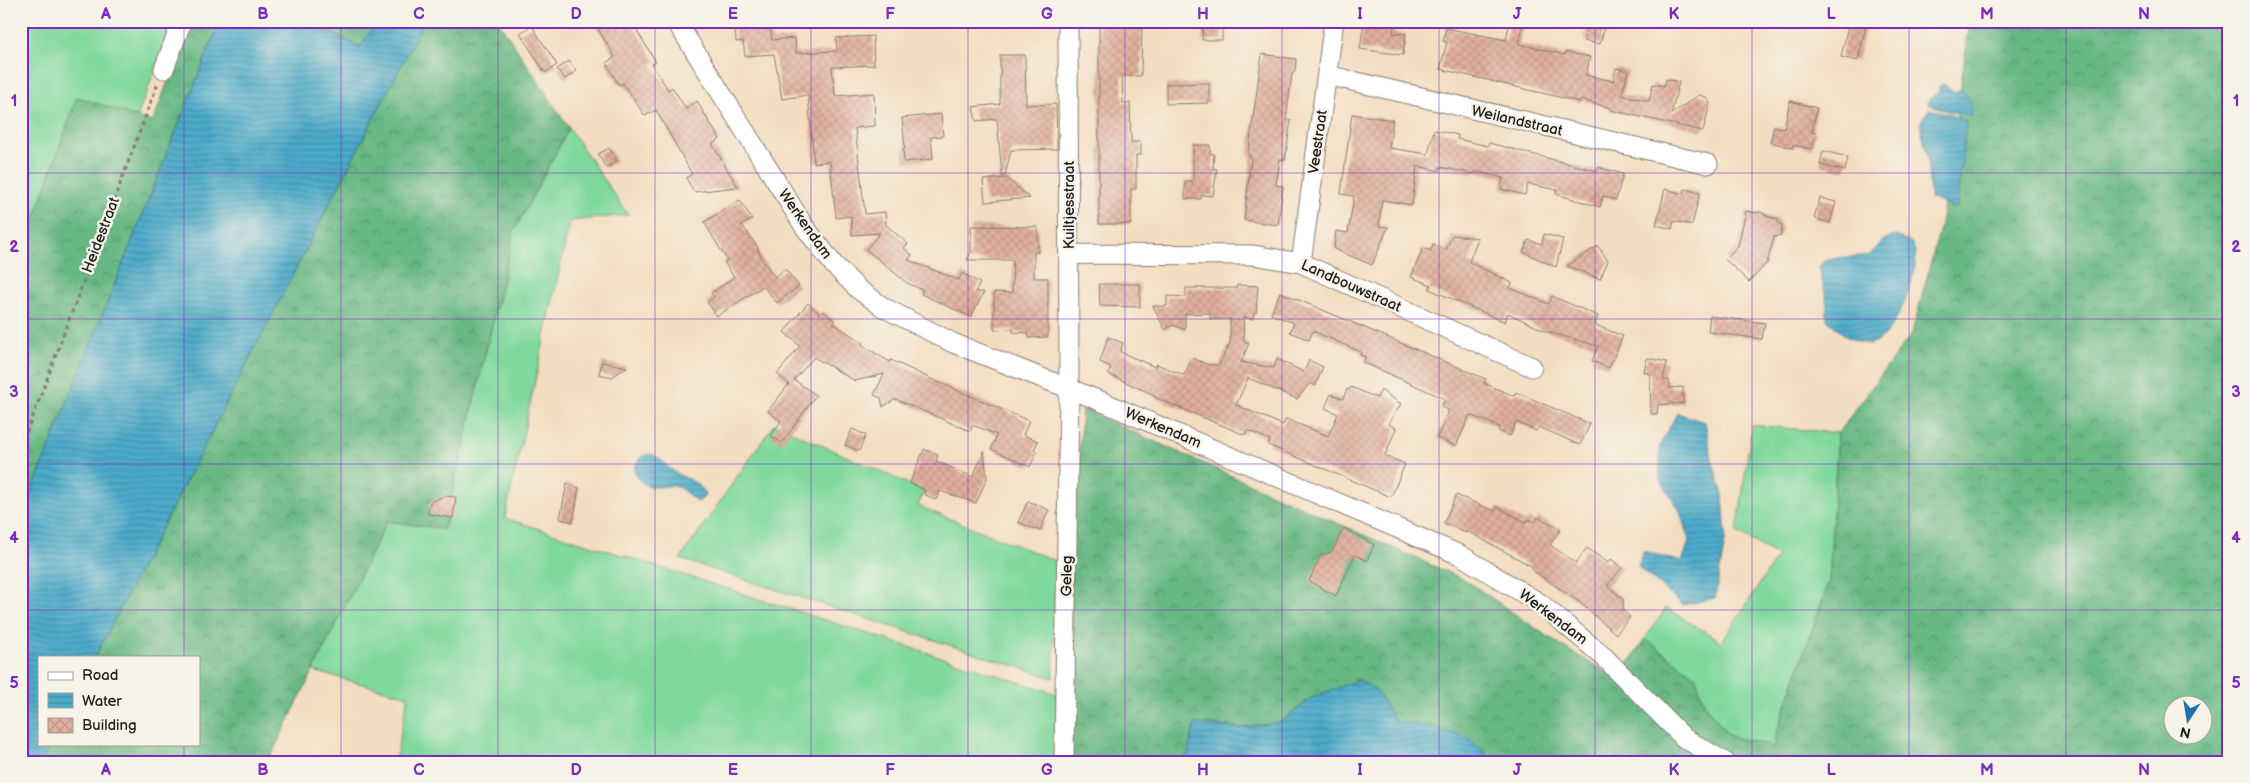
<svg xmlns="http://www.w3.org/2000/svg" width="2250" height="783" viewBox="0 0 2250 783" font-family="'Balsamiq Sans',sans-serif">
  <defs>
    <pattern id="forest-crowns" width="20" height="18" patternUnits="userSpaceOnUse" patternTransform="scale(1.25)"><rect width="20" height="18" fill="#67b884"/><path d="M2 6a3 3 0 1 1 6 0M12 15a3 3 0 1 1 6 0" fill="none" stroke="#54956b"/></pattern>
    <pattern id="water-rules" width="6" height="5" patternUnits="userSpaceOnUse" patternTransform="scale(1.25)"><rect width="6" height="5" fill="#4caaca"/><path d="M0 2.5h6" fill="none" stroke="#3e8aa3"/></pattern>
    <pattern id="building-cross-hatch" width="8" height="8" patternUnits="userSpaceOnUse" patternTransform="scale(1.25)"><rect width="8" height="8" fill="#e1af9e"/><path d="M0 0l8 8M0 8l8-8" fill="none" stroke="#c09688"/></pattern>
  </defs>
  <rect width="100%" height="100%" fill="#f7f3e8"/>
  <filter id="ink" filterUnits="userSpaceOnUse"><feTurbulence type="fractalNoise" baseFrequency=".02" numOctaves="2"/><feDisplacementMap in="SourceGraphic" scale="10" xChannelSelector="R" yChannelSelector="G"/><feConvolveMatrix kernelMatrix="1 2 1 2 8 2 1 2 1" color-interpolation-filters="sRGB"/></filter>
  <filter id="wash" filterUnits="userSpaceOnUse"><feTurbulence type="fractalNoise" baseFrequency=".0096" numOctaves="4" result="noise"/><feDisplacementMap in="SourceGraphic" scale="20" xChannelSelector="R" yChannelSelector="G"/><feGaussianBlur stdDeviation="1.12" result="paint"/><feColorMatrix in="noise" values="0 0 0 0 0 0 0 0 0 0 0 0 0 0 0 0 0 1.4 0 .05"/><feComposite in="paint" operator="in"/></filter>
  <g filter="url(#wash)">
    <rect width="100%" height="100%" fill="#f3ddc0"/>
    <path fill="#7fd89d" stroke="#4e7a5c" d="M21 21H174L137 117 77 97 21 259Z
      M569 128 628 215 570 221 505 518 1057 694 1056 762H395L408 696 313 671 387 521 444 529 514 231Z
      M774 424 924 491 918 506 1056 561 1053 678 680 559Z
      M1752 425 1838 433 1829 581 1775 737V747L1729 736 1704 704 1696 677 1645 639 1666 608 1722 642 1778 556 1737 532Z"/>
    <path fill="url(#forest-crowns)" stroke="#426a50" fill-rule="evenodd" d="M190 21H220L21 518V259L77 97 153 122Z
      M306 21H378L361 47Z
      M424 21H498L569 128 514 231 444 529 387 521 268 762H41L50 744H199V657H95Z
      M1970 21H2229V762H1483L1486 753 1424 725 1396 722 1375 689 1313 697 1281 722 1242 728 1195 724 1187 756 1180 762H1070L1071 582 1082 409 1467 581 1560 645 1618 679 1645 639 1696 677 1704 704 1729 736 1775 747V738L1829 581 1838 433 1912 333 1941 224ZM2172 706H2202V736H2172Z"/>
    <path fill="url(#water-rules)" stroke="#346373" d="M220 21H306L360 47 378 21H424L95 657H39V744H50L41 762H21V518Z
      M1944 84 1954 93 1962 89C1969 94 1973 107 1972 115L1951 112 1928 104V100L1939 92V86Z
      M1929 109 1950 114 1966 122 1957 207 1954 208 1930 198 1927 155 1920 123Z
      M1896 236 1911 242C1912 245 1915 249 1915 253 1919 274 1898 324 1882 338 1878 341 1872 343 1868 345L1847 337 1827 320 1826 296 1819 266 1828 259 1869 255 1885 239Z
      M1677 413 1705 422 1712 459 1723 495 1726 536 1715 598 1683 605 1638 567 1643 551 1682 562 1689 541 1679 509 1660 480V445Z
      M651 454C661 458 665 465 673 471 684 479 698 480 705 493L704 497 699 502C690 499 686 490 677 487 669 484 662 488 654 487 641 486 629 473 638 461 641 456 646 455 651 454Z
      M1358 680 1375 689 1396 722 1424 725 1467 737 1486 754 1483 762H1180L1187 756 1195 724 1242 728 1281 722 1313 697Z"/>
    <g id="blocks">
      <path fill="url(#building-cross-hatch)" d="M593 21H631L656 62 652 64 668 90 672 87 686 109 697 101 708 120 720 139 712 144 738 187 694 192 686 178 692 174 656 110 645 116 623 83 619 85 606 63 615 57Z
        M739 21H769L772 40 795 38 796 53 837 51 836 38 873 36 874 65 832 67 835 96 874 93 875 126 855 128 865 214 885 212 886 225 908 244 904 248 912 255 908 260 959 280 962 273 980 283 975 292H984L971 317 921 294 923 290 907 283 866 249 880 233 852 235 851 216 836 218 830 161 814 163 808 95 782 99 774 54 745 56 743 41 736 42 735 27 739 26Z
        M1099 21H1142L1141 76H1122L1123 103H1130L1131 142H1141V155H1136V189H1131V224H1099Z
        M1364 21H1395L1393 33 1406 34 1403 55 1360 49Z
        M1510 21H1524L1519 44 1565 55 1566 52 1590 57 1586 75 1613 81 1616 68 1628 71 1622 95 1649 101 1653 84 1664 86 1666 79 1679 82 1671 114 1699 95 1706 97 1710 103 1703 131 1610 110 1611 108 1581 100 1580 102 1440 69 1447 42 1443 41 1446 28 1506 40Z
        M1588 21H1606L1600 44 1584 41Z
        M1849 21H1867L1858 61 1841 57Z
        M1203 24H1222V40H1202Z
        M532 26 557 65 545 73 520 33Z
        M1262 54 1296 59 1295 72 1292 74 1286 120H1291L1285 160 1280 159 1276 185 1283 186 1278 225 1244 220 1251 159 1250 156 1248 155Z
        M1000 55H1025L1026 105 1056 104 1057 149 1011 150 1005 176H1002L997 119 976 121 973 107 1000 104Z
        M569 61 576 71 565 79 557 69Z
        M1209 83V103L1166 104V84Z
        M1790 101 1817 108 1812 132 1816 133 1812 149 1793 145V148L1770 142 1774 126 1784 129Z
        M941 114 943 136 931 137 933 159 904 162 903 149H905L902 118Z
        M1352 114 1393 120 1389 148 1428 154 1434 130 1458 135 1457 139 1488 146 1489 143 1597 171 1598 167 1623 174 1616 200 1603 196 1600 207 1556 194 1557 190 1528 184 1525 195 1501 189 1503 178 1475 171 1474 174 1440 167 1439 171 1417 166 1412 205 1382 200 1379 226 1388 227 1372 265 1334 249 1336 231 1348 233 1354 196 1341 194Z
        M1193 145H1210V153L1214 154 1213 169H1217L1213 196 1201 195V199H1185V181H1193Z
        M609 148 617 161 606 168 598 154Z
        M1823 151 1848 157 1845 171 1820 165Z
        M1006 178 1030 198 985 202 983 180Z
        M1665 189 1684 194 1685 189 1700 193 1692 225 1674 221 1672 229 1656 225Z
        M1820 198 1836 202 1830 223 1814 218Z
        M740 200 752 219 742 225 757 246 762 260 775 277 785 269 799 286 777 303 763 286 717 316 707 302 714 297 711 293 734 277 724 262 727 260 704 222Z
        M1746 211 1756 213 1761 212 1769 217 1778 219V222L1782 226 1781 235 1774 237 1767 263 1749 282 1725 259 1738 246Z
        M971 226 1038 227V252H1034V278H1048V337L1029 338 1028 333 1013 332V329L994 330V292L1012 293 1013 260H967L971 252Z
        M1544 234 1563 239 1556 267 1523 252 1528 240 1542 244Z
        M1452 235 1478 238 1469 262 1512 283 1510 288 1549 304 1552 296 1598 316 1595 325 1623 336 1609 368 1592 361 1598 346 1545 331 1508 313 1505 322 1429 289 1431 285 1411 277 1423 248 1431 251 1433 244 1446 250Z
        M1598 246 1608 261 1600 279 1567 266Z
        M1099 284H1140V307L1100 306Z
        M1237 285 1258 286 1256 313 1254 312 1253 319 1243 317 1244 341 1249 343 1241 362 1274 368 1277 359 1304 372 1309 360 1323 367 1315 386 1310 383 1297 399 1248 378 1236 405 1283 425 1286 419 1328 436 1338 414 1325 408 1331 394 1343 399 1347 389 1349 390 1351 387 1377 398 1381 390 1401 404 1388 424 1396 428 1385 456 1405 464 1391 497 1268 445 1270 440 1247 430 1245 435 1154 397V395L1108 374 1111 367 1100 362 1108 337 1123 343 1120 352 1155 367 1156 364 1184 375 1192 358 1209 365H1219L1230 343V319H1210V313L1185 314V330L1173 325 1165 330 1153 306H1167V296L1186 297V288H1237Z
        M1280 292 1486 379 1484 383 1514 396 1516 392 1590 424 1580 445 1539 427 1536 431 1516 422 1510 436 1498 431 1500 427 1470 415 1456 446 1437 438 1449 410 1441 407 1445 399 1363 362 1366 357 1360 355 1361 352 1313 331 1309 340 1290 332 1294 323 1271 314Z
        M808 303 820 314 823 311 835 321 833 323 863 343 862 345 890 362 891 360 931 379 1029 421 1023 435 1038 441 1034 450 1037 451 1030 467 991 449 997 435 973 425 970 431 895 399 883 407 881 398 874 395 884 374 855 381 814 357 794 380 816 395 782 443 771 436 781 421 768 411 789 384 777 374 800 346 784 332Z
        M1710 316 1765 323 1762 339 1708 332Z
        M1647 358 1667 362 1663 380H1669L1670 388 1683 387V403L1658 405 1657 414H1651L1650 374 1644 372Z
        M602 362 627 367 612 377 599 374Z
        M852 429 866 435 859 451 845 445Z
        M924 449 938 455 936 461 973 477 984 451 987 478 976 503 940 491 936 500 924 494 925 490 910 483Z
        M567 483 579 488 573 522 560 519Z
        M1456 495 1495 511 1497 507 1526 522 1528 519 1535 522 1538 517 1561 529 1550 545 1576 563 1587 548 1608 563 1611 559 1622 568 1607 586 1623 599V611L1630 617 1616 634 1579 602 1532 570 1533 567 1467 531 1466 533 1444 523Z
        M445 496 456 497 453 518 428 514 430 502Z
        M1028 501 1049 510 1040 531 1018 522Z
        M1344 528 1374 545 1367 561 1355 555 1336 596 1309 581 1321 555 1332 552Z"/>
    </g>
  </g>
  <g filter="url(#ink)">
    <use href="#blocks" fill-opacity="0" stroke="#887c6e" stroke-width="1"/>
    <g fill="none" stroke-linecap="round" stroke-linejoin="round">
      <g stroke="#887c6e" stroke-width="21">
        <path id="minor" d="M676 21 804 226 834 265 858 289 883 307 953 343 1098 400 1460 555 1541 604 1604 657 1684 738 1725 762
          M164 69 182 21
          M1327 75 1708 164
          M1070 254 1253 255 1301 263 1532 367
          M1301 263 1334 21
          M1064 762 1069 389 1068 21"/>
      </g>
      <path stroke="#887c6e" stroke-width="3" stroke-dasharray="4 4" stroke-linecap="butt" d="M21 448 158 83"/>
      <use href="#minor" stroke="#fff" stroke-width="19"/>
    </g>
  </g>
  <path fill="none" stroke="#7b2cbf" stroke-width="1" stroke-opacity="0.55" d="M184 21V657M341 21V762M498 21V762M655 21V762M811 21V762M968 21V762M1125 21V762M1282 21V762M1439 21V762M1595 21V762M1752 21V762M1909 21V762M2066 21V762M21 173H2229M21 319H2229M21 464H2229M21 610H2229M184 744V762"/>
  <g text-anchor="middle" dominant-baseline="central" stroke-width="5" stroke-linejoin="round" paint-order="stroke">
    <g font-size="15" fill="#1c1c1c" stroke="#f7f3e8">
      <text transform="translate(1517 121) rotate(13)">Weilandstraat</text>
      <text transform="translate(1318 142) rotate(-82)">Veestraat</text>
      <text transform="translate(1069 205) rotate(-90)">Kuiltjesstraat</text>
      <text transform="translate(805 224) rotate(55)">Werkendam</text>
      <text transform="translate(101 235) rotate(-69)">Heidestraat</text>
      <text transform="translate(1351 286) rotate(24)">Landbouwstraat</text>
      <text transform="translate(1163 428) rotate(23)">Werkendam</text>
      <text transform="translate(1067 576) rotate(-89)">Geleg</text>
      <text transform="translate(1553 617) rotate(37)">Werkendam</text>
    </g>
  </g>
  <rect width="2250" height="783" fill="none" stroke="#f7f3e8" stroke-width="55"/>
  <rect x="38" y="656" width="162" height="90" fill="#f7f3e8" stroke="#9f9d96"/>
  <rect x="48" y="672" width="25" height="8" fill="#ffffff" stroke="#9f9d96"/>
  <text x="82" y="680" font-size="15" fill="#1c1c1c">Road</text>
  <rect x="48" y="693" width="25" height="15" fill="url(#water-rules)" stroke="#9f9d96"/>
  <text x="82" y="706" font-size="15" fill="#1c1c1c">Water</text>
  <rect x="48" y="718" width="25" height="15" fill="url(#building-cross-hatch)" stroke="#9f9d96"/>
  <text x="82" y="730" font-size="15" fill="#1c1c1c">Building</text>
  <g transform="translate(2188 720) rotate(192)"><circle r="24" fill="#f7f3e8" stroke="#9f9d96"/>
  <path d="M0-4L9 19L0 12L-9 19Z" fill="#1f6fb2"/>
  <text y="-8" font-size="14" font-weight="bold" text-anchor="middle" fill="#1c1c1c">N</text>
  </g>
  <rect x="28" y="28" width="2194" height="728" fill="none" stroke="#7b2cbf" stroke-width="2"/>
  <g font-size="16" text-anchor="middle" font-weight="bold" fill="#7b2cbf">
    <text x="106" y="19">A</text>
    <text x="263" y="19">B</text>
    <text x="419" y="19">C</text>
    <text x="576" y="19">D</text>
    <text x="733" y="19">E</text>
    <text x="890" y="19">F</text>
    <text x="1047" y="19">G</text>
    <text x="1203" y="19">H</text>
    <text x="1360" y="19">I</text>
    <text x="1517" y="19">J</text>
    <text x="1674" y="19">K</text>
    <text x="1831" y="19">L</text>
    <text x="1987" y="19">M</text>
    <text x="2144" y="19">N</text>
    <text x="14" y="106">1</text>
    <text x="2236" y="106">1</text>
    <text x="14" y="252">2</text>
    <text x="2236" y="252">2</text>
    <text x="14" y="397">3</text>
    <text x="2236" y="397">3</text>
    <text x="14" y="543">4</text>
    <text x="2236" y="543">4</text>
    <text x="14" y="688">5</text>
    <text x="2236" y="688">5</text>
    <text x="106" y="775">A</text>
    <text x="263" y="775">B</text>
    <text x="419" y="775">C</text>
    <text x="576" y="775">D</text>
    <text x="733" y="775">E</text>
    <text x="890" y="775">F</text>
    <text x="1047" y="775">G</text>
    <text x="1203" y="775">H</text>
    <text x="1360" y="775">I</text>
    <text x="1517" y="775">J</text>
    <text x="1674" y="775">K</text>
    <text x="1831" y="775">L</text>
    <text x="1987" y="775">M</text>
    <text x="2144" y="775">N</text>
  </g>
</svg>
